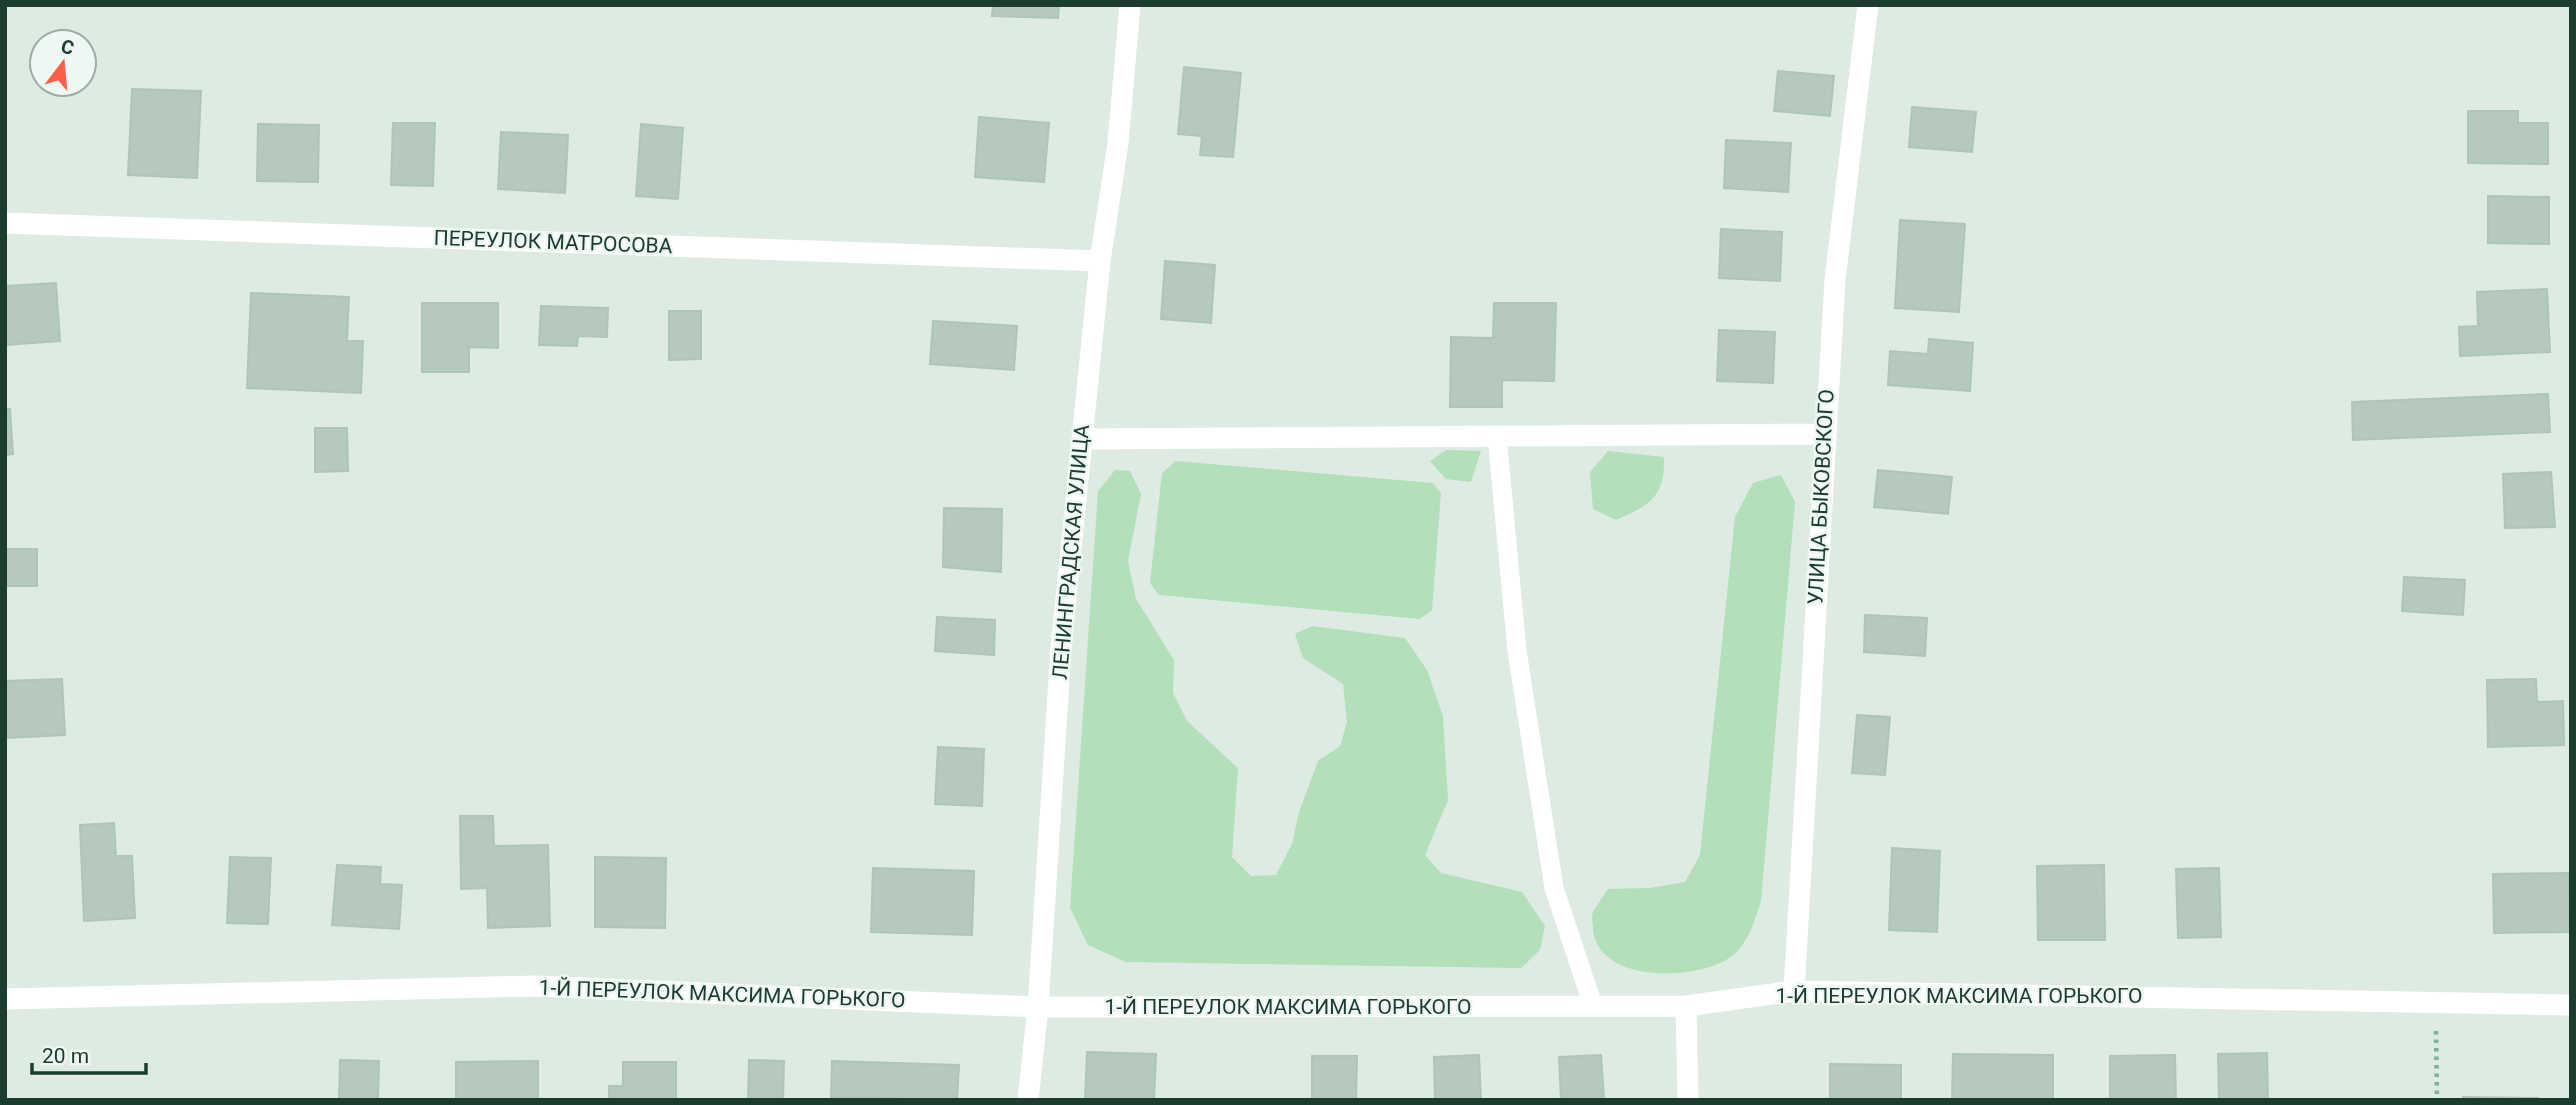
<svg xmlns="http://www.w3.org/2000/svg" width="2576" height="1105" viewBox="0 0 2576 1105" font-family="Roboto,sans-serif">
  <rect width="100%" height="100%" fill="#ddebe3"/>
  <path fill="#b3dfba" d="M1446 450 1481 451 1471 482 1446 479 1430 461Z
    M1608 451 1664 457C1665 497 1650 505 1616 520L1593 509 1590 472Z
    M1176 461 1433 483 1441 493 1432 610 1420 619 1159 595 1150 583 1162 473Z
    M1115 470 1130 471 1141 494 1128 561 1136 599 1174 660 1173 693 1187 721 1238 768 1232 857 1251 876 1276 875 1292 844 1299 812 1318 761 1340 746 1347 722 1343 684 1303 658 1295 634 1312 626 1405 638 1427 670 1443 716 1448 800 1425 855 1441 873 1522 892 1545 926 1540 950 1521 968 1126 962 1088 945 1070 908 1098 491Z
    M1781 475 1795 502 1761 901C1754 923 1747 948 1726 960 1690 981 1596 982 1593 928 1593 923 1591 917 1593 912 1597 904 1603 897 1608 889L1650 888 1685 882 1700 855 1735 517 1753 483Z"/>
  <path fill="#b5c9be" stroke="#afc5b9" stroke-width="2" d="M993 5H1059L1058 18 992 16Z
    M1184 67 1241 73 1233 157 1200 155 1202 136 1178 134Z
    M1778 71 1834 76 1830 116 1774 111Z
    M132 89 201 91 197 178 128 175Z
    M1912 107 1976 112 1972 152 1909 147Z
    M2468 111H2518V123H2548V164L2468 163Z
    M979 117 1049 123 1044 182 975 177Z
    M393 123H435L433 186 391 185Z
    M258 124 319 125 318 182 257 181Z
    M641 124 683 128 678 199 636 196Z
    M501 132 568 135 565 193 498 189Z
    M1726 140 1791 143 1788 192 1724 188Z
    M2488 196 2549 197V244L2488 243Z
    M1900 220 1965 224 1959 312 1895 308Z
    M1721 229 1782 232 1780 281 1719 278Z
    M1165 261 1215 265 1211 323 1161 319Z
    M56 283 60 341 5 345V286Z
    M2547 289 2550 352 2460 356 2459 327 2478 326 2477 292Z
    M251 293 349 297 347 341H363L361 393 247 388Z
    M422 303H498V348L469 347V372H422Z
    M1494 303H1556L1554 381 1502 380V407H1450L1451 337 1493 338Z
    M541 306 608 308 607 337 578 336 577 346 539 345Z
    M669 311H701V359L669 360Z
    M933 321 1017 326 1014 370 930 364Z
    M1719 330 1775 332 1773 383 1717 381Z
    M1929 339 1973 343 1970 391 1888 385 1890 351 1928 354Z
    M2548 394 2550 432 2353 440 2352 402Z
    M5 409H10L13 454 5 455Z
    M315 428H347L348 471 315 472Z
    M1878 470 1952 477 1948 514 1874 507Z
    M2551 472 2555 527 2505 528 2503 474Z
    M944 508 1002 509 1001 572 943 567Z
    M5 549H37V586H5Z
    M2404 577 2465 580 2463 615 2402 611Z
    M1865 615 1927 618 1925 656 1864 652Z
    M937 617 995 620 994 655 935 651Z
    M62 679 65 735 5 738V681Z
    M2536 679 2537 702 2563 701 2564 745 2488 747 2487 680Z
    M1857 715 1890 717 1885 775 1852 773Z
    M938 747 984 749 982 806 935 804Z
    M460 816H493L494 846 548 845 550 926 488 928 487 888 461 889Z
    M114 823 116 856H132L135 918 84 921 80 825Z
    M1892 848 1940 851 1937 932 1889 930Z
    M230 857 271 858 268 924 227 923Z
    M595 857 666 858 665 928 595 927Z
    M337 865 381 867 380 884 402 885 399 929 332 925Z
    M2104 865 2105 940H2038L2037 866Z
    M873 868 974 871 972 935 871 932Z
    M2219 868 2221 937 2178 938 2176 869Z
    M2569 873 2570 932 2494 933 2493 874Z
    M1087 1052 1156 1054 1154 1100H1085Z
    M2267 1053 2268 1100H2219L2218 1054Z
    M1953 1054 2053 1055V1100H1952Z
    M1479 1055 1481 1100H1435L1434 1057Z
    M1601 1055 1604 1100H1561L1559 1057Z
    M2175 1055 2176 1100H2110V1056Z
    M1312 1056H1357L1356 1100H1312Z
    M340 1060 379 1061 378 1100H339Z
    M749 1060 784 1061 783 1100H748Z
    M538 1061V1100H456V1062Z
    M832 1061 959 1065 957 1100 831 1097Z
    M623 1062H676V1100H609V1086H623Z
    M1830 1064 1901 1065V1100H1830Z
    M2463 1097 2538 1098V1100H2463Z"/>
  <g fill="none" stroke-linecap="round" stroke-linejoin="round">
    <path stroke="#7ab29a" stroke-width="4.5" stroke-dasharray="3.5 5" stroke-linecap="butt" d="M2436 1031 2437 1100"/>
    <path stroke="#fff" stroke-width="19" d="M1497 436 1517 651 1554 888 1593 1006"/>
    <path stroke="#fff" stroke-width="21" d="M5 223 1100 261
      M1082 439 1824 434
      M1794 991 1835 280 1868 5
      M5 999 534 986 1038 1007 1686 1006 1794 991 2571 1005
      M1686 1006 1688 1100
      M1028 1100 1038 1007 1061 648 1100 261 1118 143 1130 5"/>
  </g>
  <g text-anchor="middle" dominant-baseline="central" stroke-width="5" stroke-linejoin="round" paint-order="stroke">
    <g font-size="21" fill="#1d3c30" stroke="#eef7f1">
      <text transform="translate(553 242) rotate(2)">ПЕРЕУЛОК МАТРОСОВА</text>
      <text transform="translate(1821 497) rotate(-87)">УЛИЦА БЫКОВСКОГО</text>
      <text transform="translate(1071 552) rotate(-85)">ЛЕНИНГРАДСКАЯ УЛИЦА</text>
      <text transform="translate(722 994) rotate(2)">1-Й ПЕРЕУЛОК МАКСИМА ГОРЬКОГО</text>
      <text x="1959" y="996">1-Й ПЕРЕУЛОК МАКСИМА ГОРЬКОГО</text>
      <text x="1288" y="1007">1-Й ПЕРЕУЛОК МАКСИМА ГОРЬКОГО</text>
    </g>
  </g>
  <rect width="2576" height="1105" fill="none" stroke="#1d3c30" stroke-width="14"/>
  <g transform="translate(63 63) rotate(16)"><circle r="33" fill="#eef7f1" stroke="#9aaca4" stroke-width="2"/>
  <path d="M0-5L12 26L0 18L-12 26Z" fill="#ff5f47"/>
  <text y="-10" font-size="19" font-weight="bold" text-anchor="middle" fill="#1d3c30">С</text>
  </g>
  <path d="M32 1063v10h114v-10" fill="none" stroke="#1d3c30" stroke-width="3.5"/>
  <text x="42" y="1063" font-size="21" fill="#1d3c30" stroke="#eef7f1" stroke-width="5" paint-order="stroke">20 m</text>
</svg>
